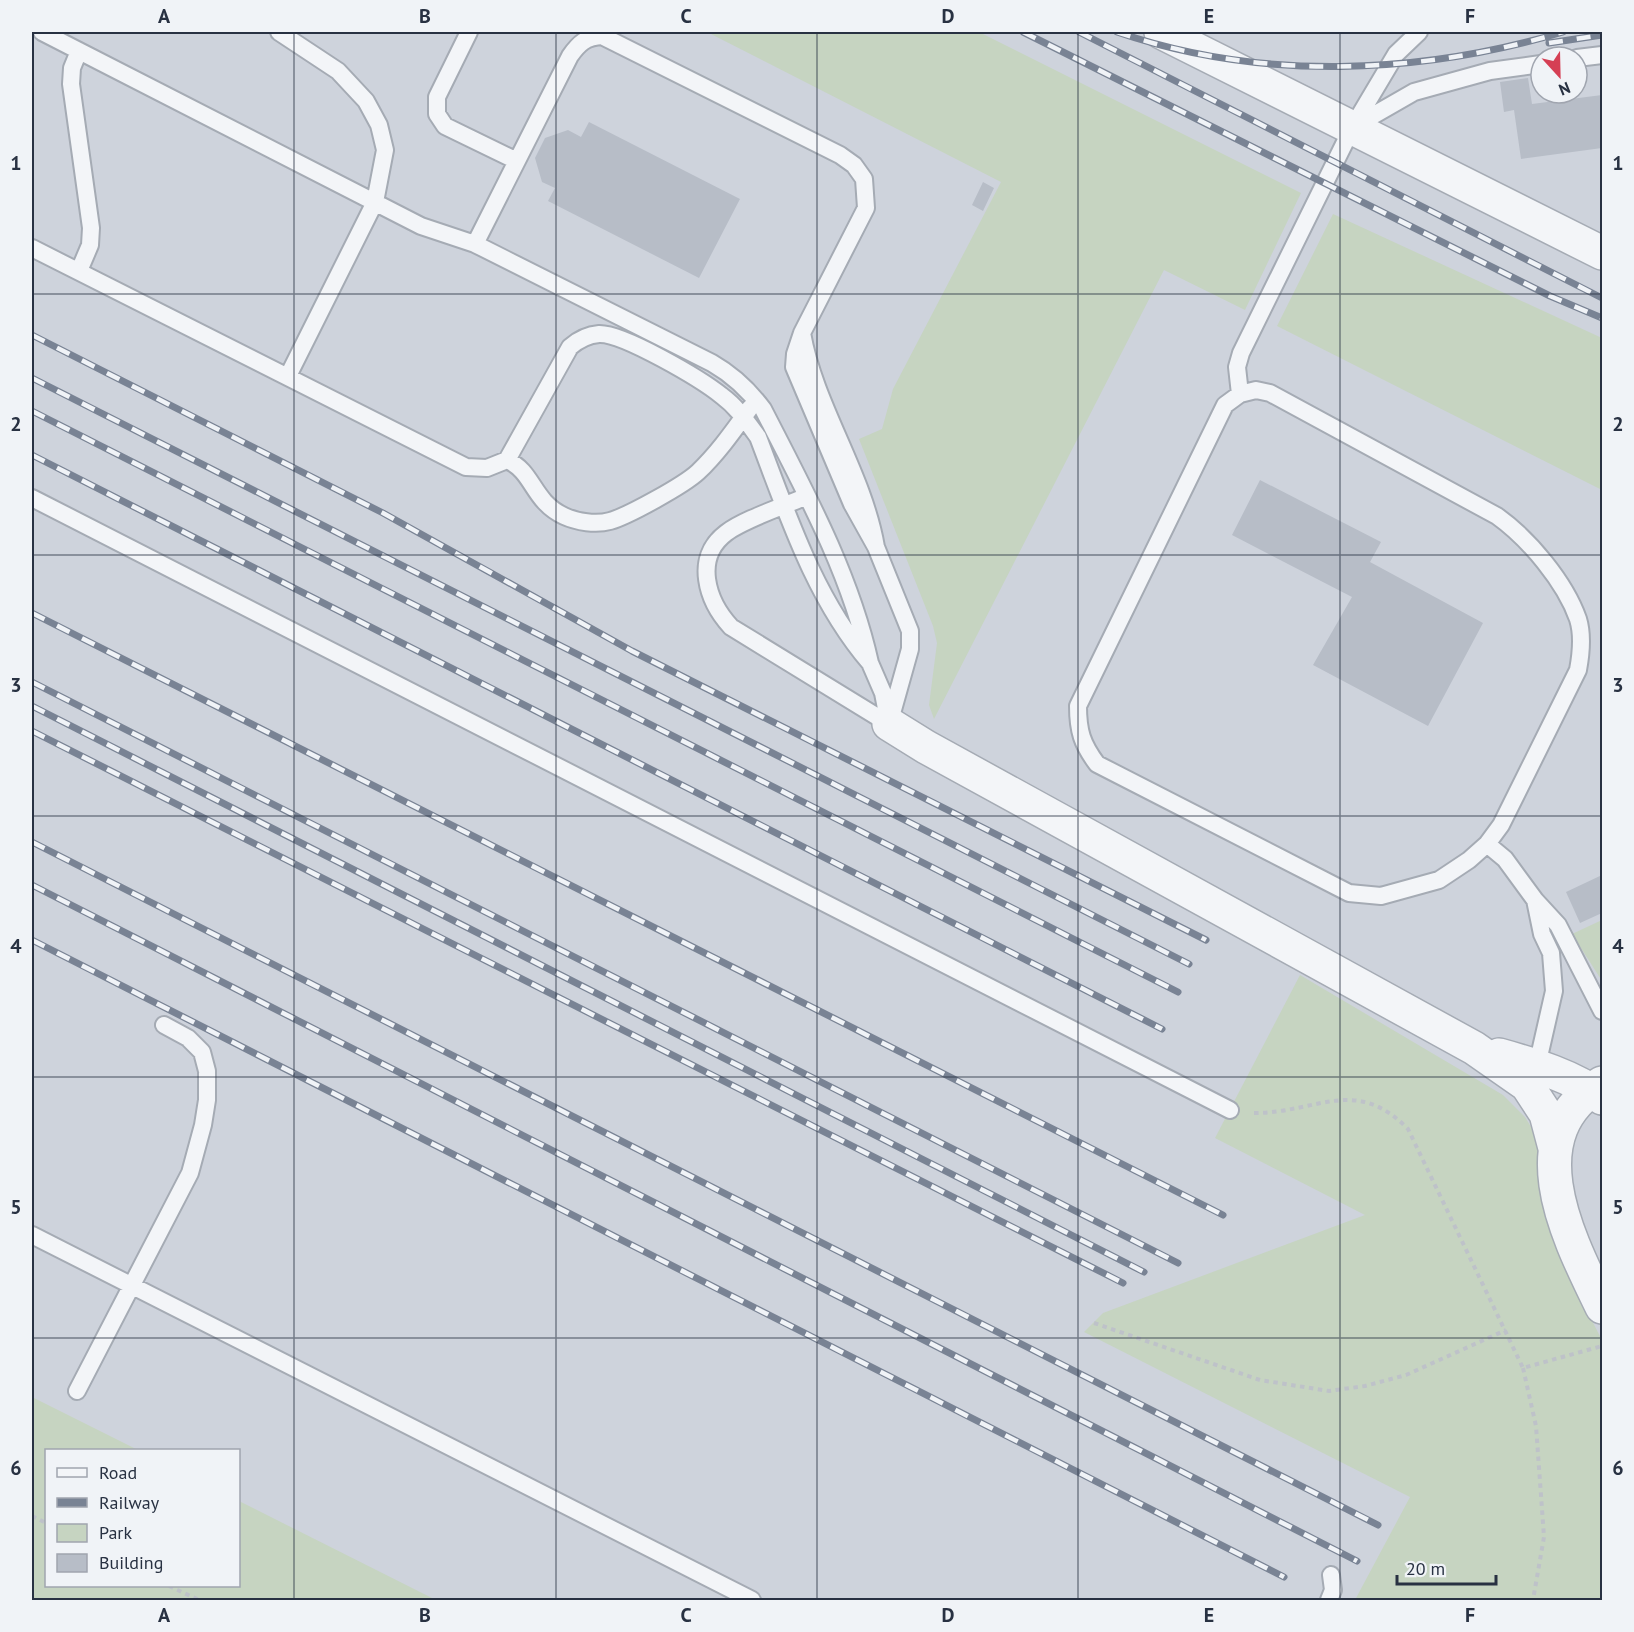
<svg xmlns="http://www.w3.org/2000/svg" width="1634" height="1632" viewBox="0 0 1634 1632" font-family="'PT Sans',sans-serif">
  <rect width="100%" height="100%" fill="#e0e4ea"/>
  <path fill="#ced3dc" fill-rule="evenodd" d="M32 32H1602V1600H32ZM1541 57H1577V93H1541ZM46 1450H238V1586H46Z"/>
  <path fill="#c6d4c1" d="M707 32H979L1301 193 1245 310 1164 270 934 719 929 705 937 643 933 626 859 439 882 429 893 389 1001 182Z
    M1333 214 1602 338V490L1277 326Z
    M1602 920V981L1572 934Z
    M1300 975 1503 1095 1525 1117 1536 1135 1553 1237 1566 1271 1602 1340V1600H1355L1410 1497 1084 1332 1103 1313 1365 1215 1215 1138Z
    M32 1397 138 1450H46V1586H238L239 1501 436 1600H32Z"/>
  <path fill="#b7bdc7" d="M1528 78 1532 104 1602 95V148L1521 159 1514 110 1504 112 1500 82Z
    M589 122 740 199 699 278 548 201 555 188 542 182 535 158 545 138 568 130 581 137Z
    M983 182 994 188 983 211 972 205Z
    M1260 480 1381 542 1370 562 1483 623 1428 726 1313 665 1352 597 1232 535Z
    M1602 875V913L1580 923 1566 892Z"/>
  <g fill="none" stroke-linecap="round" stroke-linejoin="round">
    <g stroke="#a5abb4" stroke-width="20">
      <path id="service" d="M42 32 421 226 475 244 570 56C579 43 586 37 602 36L840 155 854 165 864 179 866 208 802 333 795 354 794 367 852 504 876 547C863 472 815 407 802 333
        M279 32 338 71 366 101 379 125 385 150 375 202 288 376
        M469 32 437 97V114L445 126 517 161
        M1577 58 1602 55
        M1353 127 1414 92 1490 71 1541 64
        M32 248 466 467 487 468 507 460 570 347C578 340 587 335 599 334 623 333 701 379 722 396 737 407 747 422 758 437 788 516 815 599 870 663 850 573 805 491 763 409 748 389 733 375 712 363L475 244
        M79 271 90 245 91 228 71 84 72 68 79 51
        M1256 390 1270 393 1497 516C1529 539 1565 582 1578 619 1583 635 1581 654 1578 670L1501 825 1487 844 1469 860 1439 880 1381 896 1349 893 1097 764C1082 744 1078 731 1078 706L1225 405 1240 394Z
        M1240 394 1237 367 1241 353 1352 128 1396 54 1419 32
        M507 460C534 472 532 501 564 516 577 522 596 525 610 521 628 516 684 485 698 472 718 453 734 430 750 408
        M807 496C785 506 744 519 726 533 693 558 707 601 731 627L889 724
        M32 498 1230 1110
        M870 663 883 693 889 724 910 649V631L876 547
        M1487 844 1505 859 1535 900
        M1536 1070 1554 991 1551 953 1542 934 1535 900 1558 925 1602 1011
        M32 1235 752 1600
        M77 1391 190 1173 203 1125 207 1100V1071L202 1052 188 1038 164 1025
        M1329 1600 1333 1590 1331 1575"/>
    </g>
    <g stroke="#a5abb4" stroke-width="36">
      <path id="minor" d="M1161 32 1602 253
        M889 724 926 747 1474 1048 1527 1085 1546 1114 1555 1148
        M1499 1055C1535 1065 1572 1076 1602 1098
        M1602 1083C1514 1135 1569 1239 1602 1307"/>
    </g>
    <path stroke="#bec2c9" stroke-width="4" stroke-dasharray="4.5 4.5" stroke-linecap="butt" d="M1254 1113C1318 1113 1355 1075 1408 1129L1523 1368 1602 1346
      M1094 1323 1260 1380 1329 1391 1365 1386 1406 1375 1506 1330
      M1523 1368 1536 1426 1544 1537 1533 1600
      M32 1516 46 1523
      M169 1586 199 1600"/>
    <use href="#service" stroke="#f3f5f8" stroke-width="16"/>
    <use href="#minor" stroke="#f3f5f8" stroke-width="33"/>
    <g stroke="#798394" stroke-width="7">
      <path id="rail" d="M1023 32 1550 296 1602 318
        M1079 32 1602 298
        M1117 32C1260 81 1420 75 1563 32
        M1549 43 1602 35
        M32 335 383 513 632 651 1206 940
        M32 378 1189 964
        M32 411 1178 992
        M32 455 1162 1029
        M32 613 1223 1215
        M32 682 1178 1263
        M32 706 1144 1272
        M32 731 1123 1283
        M32 842 1378 1525
        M32 885 1357 1561
        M32 940 1284 1577"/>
    </g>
    <use href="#rail" stroke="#f0f3f7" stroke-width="4.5" stroke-dasharray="14" stroke-linecap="butt"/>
  </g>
  <path fill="none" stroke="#283142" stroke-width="1.5" stroke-opacity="0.55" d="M294 32V1600M556 32V1600M817 32V1600M1078 32V1600M1340 32V1600M32 294H1602M32 555H1602M32 816H1602M32 1077H1602M32 1338H1602"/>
  <rect width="1634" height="1632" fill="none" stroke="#f0f3f7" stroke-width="66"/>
  <rect x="45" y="1449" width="195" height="138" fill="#f0f3f7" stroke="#a0a5af" stroke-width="1.5"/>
  <rect x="57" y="1468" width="30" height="9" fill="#f3f5f8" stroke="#a0a5af" stroke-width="1.5"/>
  <text x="99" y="1479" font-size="18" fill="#283142">Road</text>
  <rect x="57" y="1498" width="30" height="9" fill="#798394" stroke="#a0a5af" stroke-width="1.5"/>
  <text x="99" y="1509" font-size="18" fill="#283142">Railway</text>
  <rect x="57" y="1524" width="30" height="18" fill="#c6d4c1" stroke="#a0a5af" stroke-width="1.5"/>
  <text x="99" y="1539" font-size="18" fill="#283142">Park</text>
  <rect x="57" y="1554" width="30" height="18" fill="#b7bdc7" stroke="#a0a5af" stroke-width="1.5"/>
  <text x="99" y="1569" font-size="18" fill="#283142">Building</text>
  <g transform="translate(1559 75) rotate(158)"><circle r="28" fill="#f0f3f7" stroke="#a0a5af" stroke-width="1.5"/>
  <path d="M0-4.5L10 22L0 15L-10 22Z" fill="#d53f54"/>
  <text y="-9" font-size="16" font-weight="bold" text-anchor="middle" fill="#283142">N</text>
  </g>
  <path d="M1397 1575v9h99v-9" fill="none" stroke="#283142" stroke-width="3"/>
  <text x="1406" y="1575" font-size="18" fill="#283142" stroke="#f0f3f7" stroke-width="4.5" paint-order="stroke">20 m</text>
  <rect x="33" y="33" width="1568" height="1566" fill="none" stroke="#283142" stroke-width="2"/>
  <g font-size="20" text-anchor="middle" font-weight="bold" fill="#283142">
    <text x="164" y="23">A</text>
    <text x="425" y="23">B</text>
    <text x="686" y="23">C</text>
    <text x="948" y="23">D</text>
    <text x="1209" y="23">E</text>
    <text x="1470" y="23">F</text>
    <text x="16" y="170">1</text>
    <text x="1618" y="170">1</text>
    <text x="16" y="431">2</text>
    <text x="1618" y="431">2</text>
    <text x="16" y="692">3</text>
    <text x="1618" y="692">3</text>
    <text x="16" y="953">4</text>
    <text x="1618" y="953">4</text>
    <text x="16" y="1214">5</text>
    <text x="1618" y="1214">5</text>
    <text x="16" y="1475">6</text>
    <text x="1618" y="1475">6</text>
    <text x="164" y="1622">A</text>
    <text x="425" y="1622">B</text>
    <text x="686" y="1622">C</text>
    <text x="948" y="1622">D</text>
    <text x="1209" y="1622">E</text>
    <text x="1470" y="1622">F</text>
  </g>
</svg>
